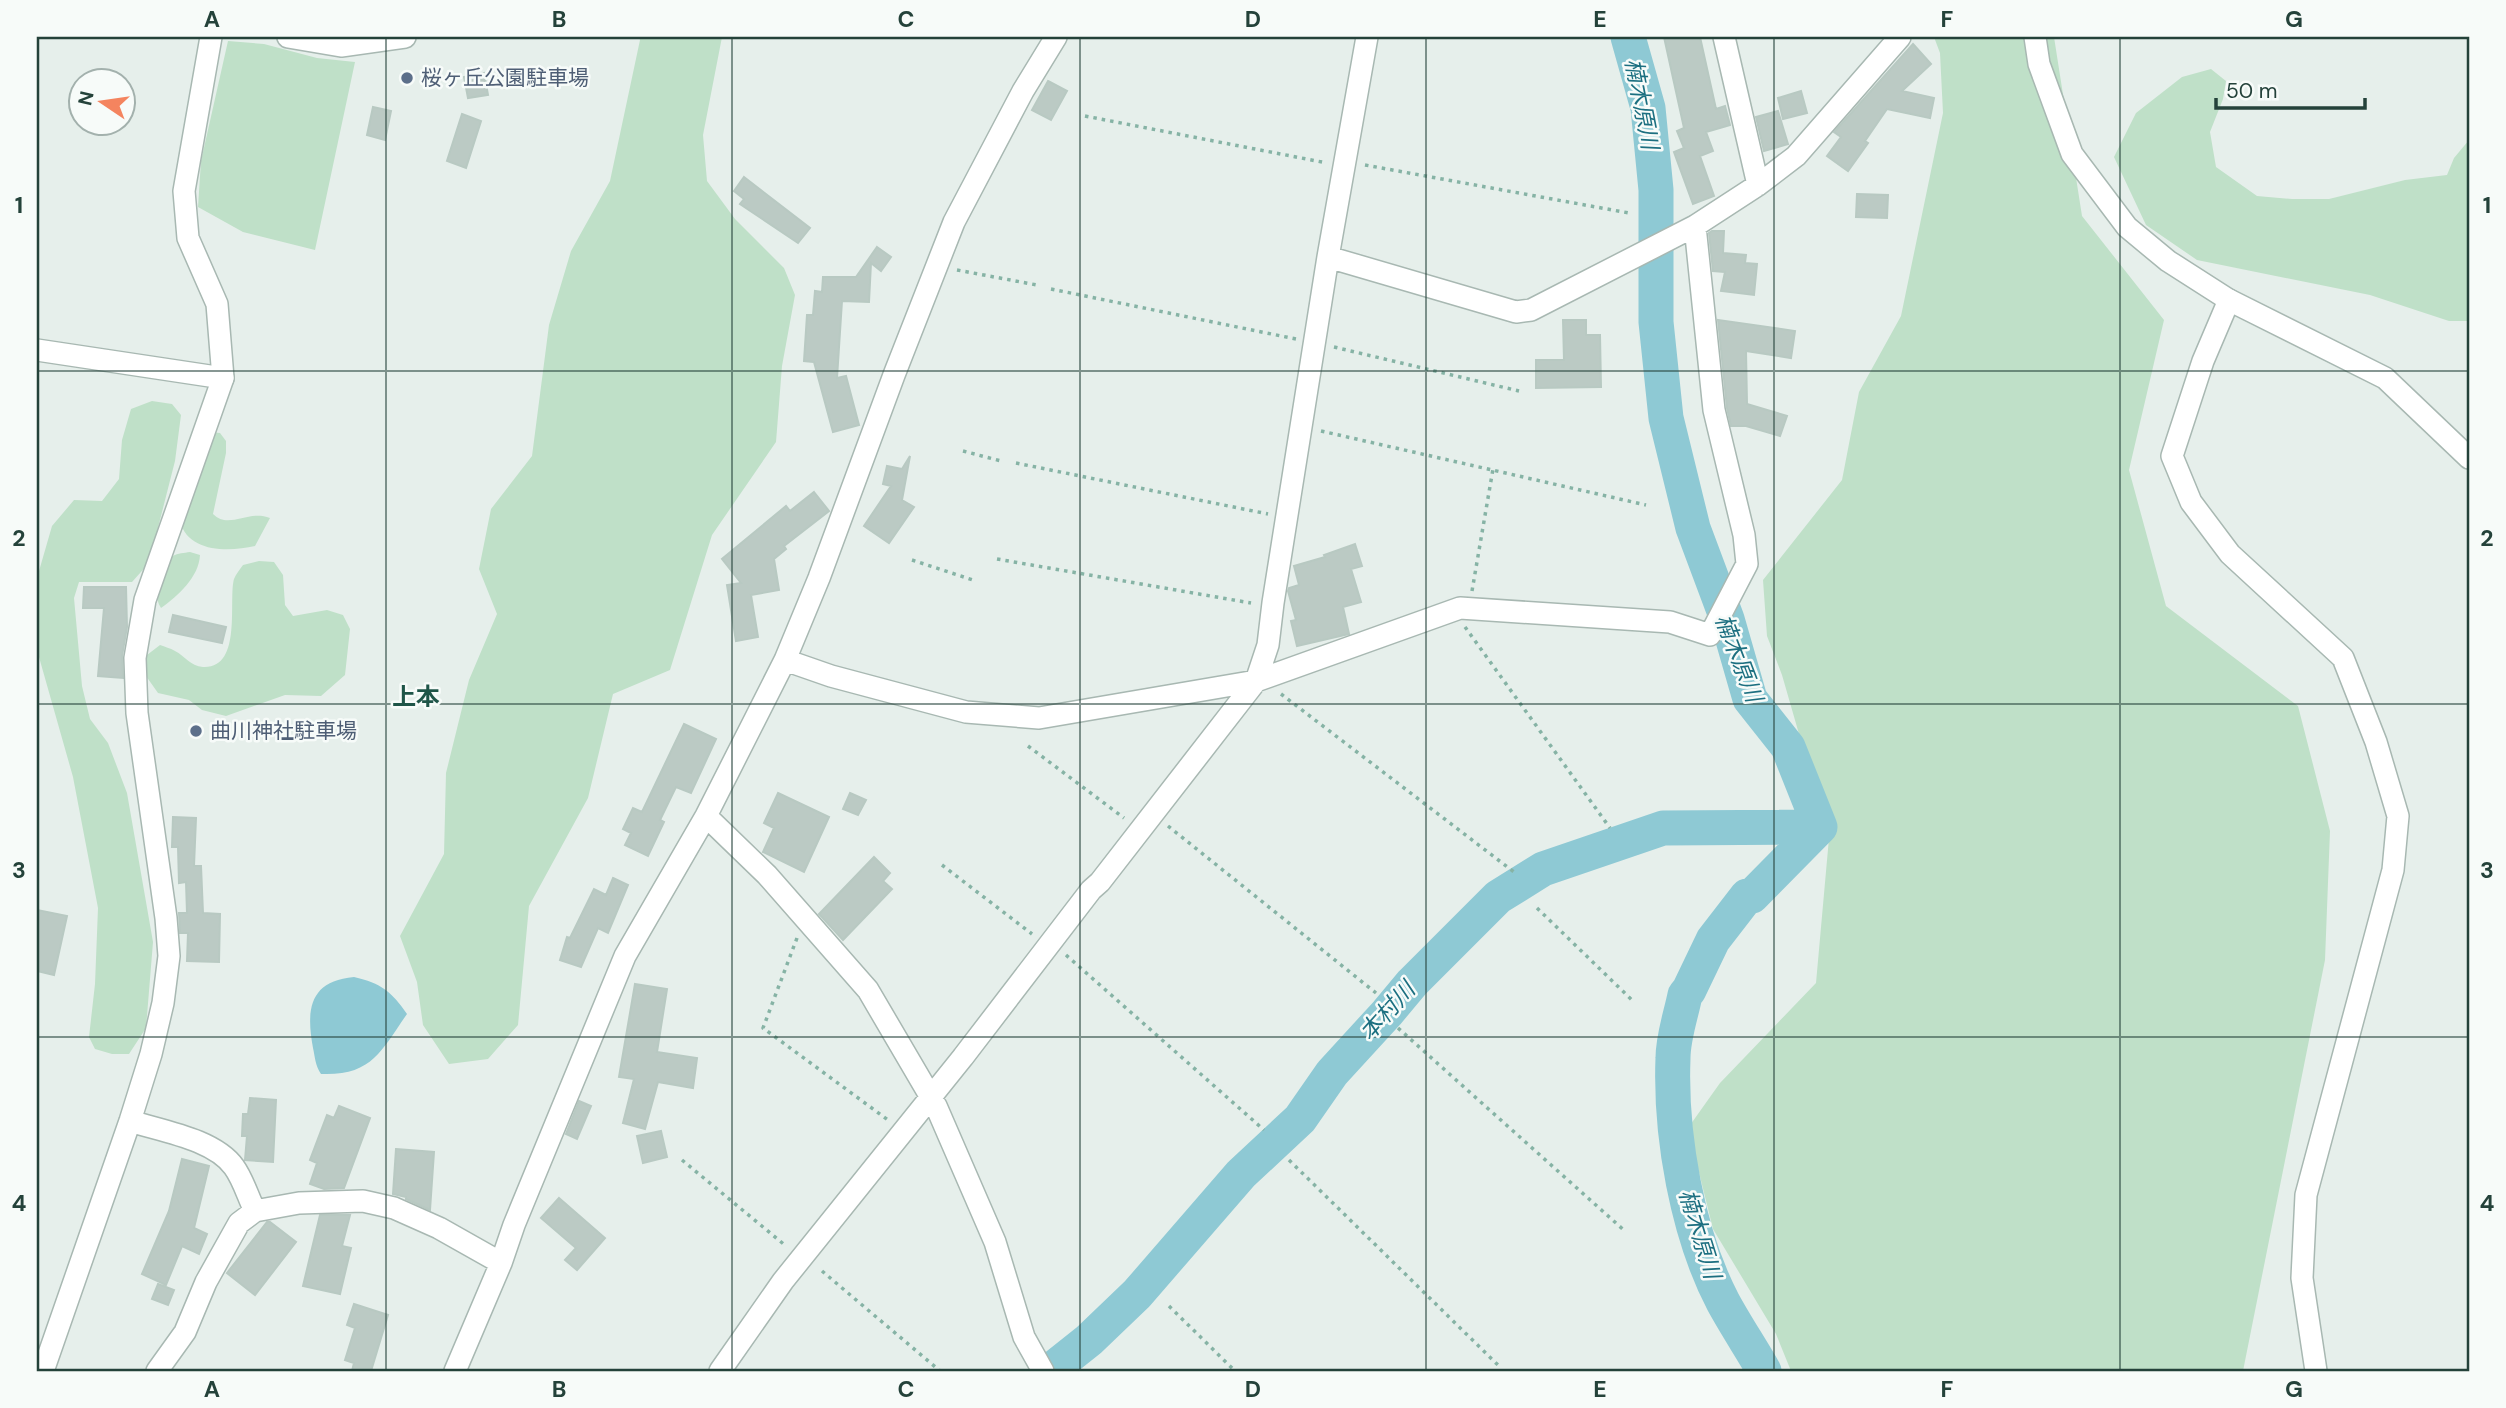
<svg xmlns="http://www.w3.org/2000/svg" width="2506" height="1408" viewBox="0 0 2506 1408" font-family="'DM Sans','Noto Sans JP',sans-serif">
  <rect width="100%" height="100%" fill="#e6efeb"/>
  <path fill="#bfe0c8" d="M639 37H722L703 135 707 181 735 219 784 268 795 295 782 366 776 442 712 535 670 670 613 694 588 798 529 906 518 1025 488 1059 449 1064 423 1025 417 982 400 936 444 854 446 773 469 680 497 614 479 569 491 509 532 456 549 325 571 251 610 181 640 40Z
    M1934 37H2054L2082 216 2164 320 2129 470 2166 606 2298 706 2330 831 2325 960 2243 1371H1791L1776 1334 1713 1229 1688 1128 1720 1083 1816 983 1829 838 1782 675 1767 636 1763 580 1842 480 1859 392 1901 316 1943 113 1940 53Z
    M228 41 264 44 317 58 355 62 315 250 243 232 198 207 201 161Z
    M2211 69 2226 81 2223 99 2210 132 2216 167 2257 196 2292 199H2329L2405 180 2447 175 2454 158 2469 140V321H2449L2370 295 2197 260 2146 225 2114 157 2136 113 2182 77Z
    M152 401 172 404 181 415 175 461 149 563 132 582H79L74 598 82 686 90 719 108 743 127 793 153 942 146 1028 129 1054H112L95 1049 89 1037 95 984 98 908 73 777 37 650V578L52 526 74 500 102 501 119 479 122 440 131 409Z
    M210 432 220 433 226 441V453L213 514C229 530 248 509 270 518L255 546C229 552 188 553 180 521Z
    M190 552 200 555C199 577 178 596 161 608 151 592 157 565 173 556 178 553 184 553 190 552Z
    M259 561 274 562 283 575 285 605 293 616 327 610 343 615 350 629 345 675 321 696 285 695 226 716 202 710 189 700 158 693 146 676 147 655 160 645C165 647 170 648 175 651 185 656 190 666 203 667 243 669 228 600 234 579 236 574 240 569 243 565Z"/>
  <path fill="#8ec9d4" d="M354 977C381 983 392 992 407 1014 381 1051 372 1076 321 1074 315 1065 315 1057 313 1048 306 1010 309 981 354 977Z"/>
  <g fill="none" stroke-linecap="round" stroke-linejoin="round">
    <path stroke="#8ec9d4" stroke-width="35" d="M1628 37 1648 108 1656 190V322L1666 418 1693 528 1727 619 1750 699 1788 747 1820 827
      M1050 1371 1089 1340 1137 1294 1241 1174 1300 1119 1332 1073 1387 1013 1412 983 1498 897 1543 869 1663 828 1820 827
      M1764 1371C1751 1348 1736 1326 1723 1302 1687 1233 1670 1135 1673 1058 1673 1037 1681 1015 1685 995L1689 990 1713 940 1747 896H1752L1820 827"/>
  </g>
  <path fill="#bbcac4" stroke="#b8c9c2" stroke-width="2" d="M1664 37H1700L1716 109 1725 106 1730 125 1706 132 1713 151 1700 156 1714 196 1693 204 1674 152 1684 148 1677 131 1684 128Z
    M1913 44 1931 64 1902 91 1934 98 1930 118 1887 109 1865 141 1868 143 1848 171 1827 156 1841 137 1834 132Z
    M484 73 488 95 468 98 464 77Z
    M1048 81 1067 91 1051 120 1032 110Z
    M1801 91 1807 113 1783 119 1778 98Z
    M373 107 391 111 385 140 367 135Z
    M1778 111 1788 144 1764 151 1756 117Z
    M462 114 481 121 466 168 447 161Z
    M744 177 810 228 798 243 740 204 744 199 734 191Z
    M1857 194 1888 195 1887 218 1856 217Z
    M1712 231H1724L1723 253 1746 255 1745 263 1757 264 1754 295 1721 291 1725 272 1713 271 1709 233Z
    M877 247 891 257 881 271 871 263 869 302 842 301 837 378 846 376 859 425 833 432 814 362 804 361 807 315H813L815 291 822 292 823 277H856Z
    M1563 320H1586V335H1600L1601 387 1536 388V360H1564Z
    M1718 320 1795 331 1791 358 1746 351 1747 404 1787 416 1780 436 1746 426H1731L1727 408Z
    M910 456 902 500 914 507 889 543 864 526 891 486 883 484 887 466 902 469Z
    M814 492 829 511 784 546 786 549 774 559 779 590 751 595 758 637 736 641 727 585 741 583 722 559 786 506 790 511Z
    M1355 544 1362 566 1351 569 1361 602 1343 607 1349 634 1297 646 1291 621 1296 620 1288 591 1289 588 1299 585 1294 566 1325 557 1324 555Z
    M84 587H126L127 627 122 656 123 678 98 676 104 608H83Z
    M173 615 226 627 222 643 169 632Z
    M684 724 716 739 691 793 676 787 660 820 664 822 648 856 625 845 631 833 623 829 633 808 642 812Z
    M778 793 829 817 804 872 763 852 774 828 764 823Z
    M850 793 866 800 858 815 843 809Z
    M173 817 196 818 194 866H201L203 913 220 914 219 962 187 961 188 933H180L179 913H187L186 882 179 883 178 847H172Z
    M874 857 890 873 883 881 892 889 843 940 819 914Z
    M613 878 628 885 608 933 598 928 581 967 560 960 567 937 570 938 594 889 606 895Z
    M37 910 67 916 54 975 37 971Z
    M635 984 667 989 657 1052 697 1058 693 1088 658 1082 645 1129 623 1123 634 1079 619 1077Z
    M250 1098 276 1100 273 1162 245 1160 247 1136H242L243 1114H248Z
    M579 1101 591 1106 577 1139 566 1134Z
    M339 1106 370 1118 344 1188 324 1189 310 1184 317 1163 310 1160 327 1115 334 1118Z
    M661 1131 667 1157 643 1163 637 1136Z
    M396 1149 434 1152 430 1210 406 1199V1197L393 1194Z
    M182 1159 209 1166 194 1228 207 1234 199 1254 182 1246 166 1285 142 1274 169 1211Z
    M559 1198 605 1238 577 1270 565 1260 576 1248 541 1218Z
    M320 1215H350L342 1246 351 1248 340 1294 303 1286Z
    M267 1222H270L296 1242 255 1295 227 1273Z
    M158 1284 174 1290 168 1305 152 1299Z
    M354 1304 388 1315 371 1371H352L354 1363 345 1360 355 1328 347 1325Z"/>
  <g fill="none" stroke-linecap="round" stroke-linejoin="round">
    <g stroke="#a8b8b2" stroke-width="24">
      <path id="minor" d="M288 37 341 46 405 37
        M1724 37 1758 185
        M1328 257 1516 312 1531 310 1695 226 1758 185 1796 156 1900 37
        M2229 300 2203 361 2172 456 2191 502 2230 554 2343 658 2376 742 2398 816 2393 870 2306 1195 2302 1278 2316 1371
        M785 660 831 676 966 712 1039 718 1256 681 1460 608 1670 622 1710 635 1747 564 1744 535 1714 410 1695 226
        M706 816 767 875 868 990 936 1106 995 1242 1024 1337 1043 1371
        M130 1121C161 1131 214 1139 234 1167 243 1179 248 1197 255 1211
        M43 1371 130 1121 151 1054 163 1003 169 956 166 918 137 713 135 658 145 600 223 378 217 304 188 238 184 191 211 37
        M157 1371 185 1332 206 1282 239 1223 255 1211 299 1203 363 1201 394 1208 439 1228 501 1263
        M455 1371 501 1263 514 1225 625 956 706 816 785 660 819 578 894 375 954 222 1023 91 1056 37
        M720 1371 783 1281 963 1057 1091 890 1100 882 1256 681 1268 645 1273 603 1328 257 1367 37"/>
    </g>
    <g stroke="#a8b8b2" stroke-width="24">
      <path id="tertiary" d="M2035 37 2039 64 2072 154 2127 227 2168 261 2229 300 2385 378 2469 458
        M37 350 223 378"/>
    </g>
    <path stroke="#86b3a5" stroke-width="3.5" stroke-dasharray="3.5 5" stroke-linecap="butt" d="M1085 116 1327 163
      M1365 165 1629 213
      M957 270 1037 285
      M1051 289 1296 339
      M1334 347 1519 391
      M1321 431 1646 505
      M963 451 1001 461
      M1016 463 1268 514
      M997 559 1251 603
      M912 560 976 581
      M1472 591 1493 469
      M1465 627 1610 828
      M1281 694 1514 872
      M1028 746 1124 818
      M1168 826 1376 993
      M942 865 1032 934
      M1537 908 1634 1002
      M797 938 763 1028 888 1120
      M1066 955 1264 1130
      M1398 1028 1626 1232
      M682 1160 786 1246
      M1289 1160 1501 1368
      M822 1271 940 1371
      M1169 1306 1235 1371"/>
    <use href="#minor" stroke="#fff" stroke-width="21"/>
    <use href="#tertiary" stroke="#fff" stroke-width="21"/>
  </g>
  <path fill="none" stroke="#24423a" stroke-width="2" stroke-opacity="0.55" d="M386 37V1371M732 37V1371M1080 37V1371M1426 37V1371M1774 37V1371M2120 37V1371M37 371H2469M37 704H2469M37 1037H2469"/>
  <g fill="#5c6f8a" stroke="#f7fbf9" stroke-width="2.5">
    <circle cx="407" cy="78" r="7"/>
    <circle cx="196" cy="731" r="7"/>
  </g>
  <g text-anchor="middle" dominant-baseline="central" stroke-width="5" stroke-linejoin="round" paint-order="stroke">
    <g font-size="21" fill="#4e5e75" stroke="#f7fbf9" text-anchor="start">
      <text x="421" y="78">桜ヶ丘公園駐車場</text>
      <text x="210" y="731">曲川神社駐車場</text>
    </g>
    <g font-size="23" font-style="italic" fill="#1c6f80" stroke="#f7fbf9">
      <text transform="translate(1642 104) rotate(79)">楠木原川</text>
      <text transform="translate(1739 658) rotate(69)">楠木原川</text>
      <text transform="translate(1387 1011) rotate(-48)">本村川</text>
      <text transform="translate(1700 1234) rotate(73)">楠木原川</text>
    </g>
    <g font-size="24" font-weight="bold" fill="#1f5548" stroke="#f7fbf9">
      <text x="416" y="696">上本</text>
    </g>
  </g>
  <rect width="2506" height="1408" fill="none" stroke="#f7fbf9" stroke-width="77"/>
  <g transform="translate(102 102) rotate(283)"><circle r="33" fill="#f7fbf9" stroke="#a3b1ad" stroke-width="2"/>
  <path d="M0-5L12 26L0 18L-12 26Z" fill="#f4845f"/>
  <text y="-10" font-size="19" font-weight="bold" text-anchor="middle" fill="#24423a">N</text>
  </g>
  <path d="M2216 98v10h149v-10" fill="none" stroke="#24423a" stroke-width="3.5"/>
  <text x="2226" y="98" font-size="21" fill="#24423a" stroke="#f7fbf9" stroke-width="5" paint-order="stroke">50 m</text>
  <rect x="38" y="38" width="2430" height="1332" fill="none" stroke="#24423a" stroke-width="2.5"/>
  <g font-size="23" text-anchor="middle" font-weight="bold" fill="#24423a">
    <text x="212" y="27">A</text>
    <text x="559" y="27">B</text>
    <text x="906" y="27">C</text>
    <text x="1253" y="27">D</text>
    <text x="1600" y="27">E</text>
    <text x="1947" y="27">F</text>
    <text x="2294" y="27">G</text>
    <text x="19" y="213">1</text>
    <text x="2487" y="213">1</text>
    <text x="19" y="546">2</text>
    <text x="2487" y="546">2</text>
    <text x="19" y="878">3</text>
    <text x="2487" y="878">3</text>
    <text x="19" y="1211">4</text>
    <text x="2487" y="1211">4</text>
    <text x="212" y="1397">A</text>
    <text x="559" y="1397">B</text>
    <text x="906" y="1397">C</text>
    <text x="1253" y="1397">D</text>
    <text x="1600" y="1397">E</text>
    <text x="1947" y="1397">F</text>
    <text x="2294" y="1397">G</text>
  </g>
</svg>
